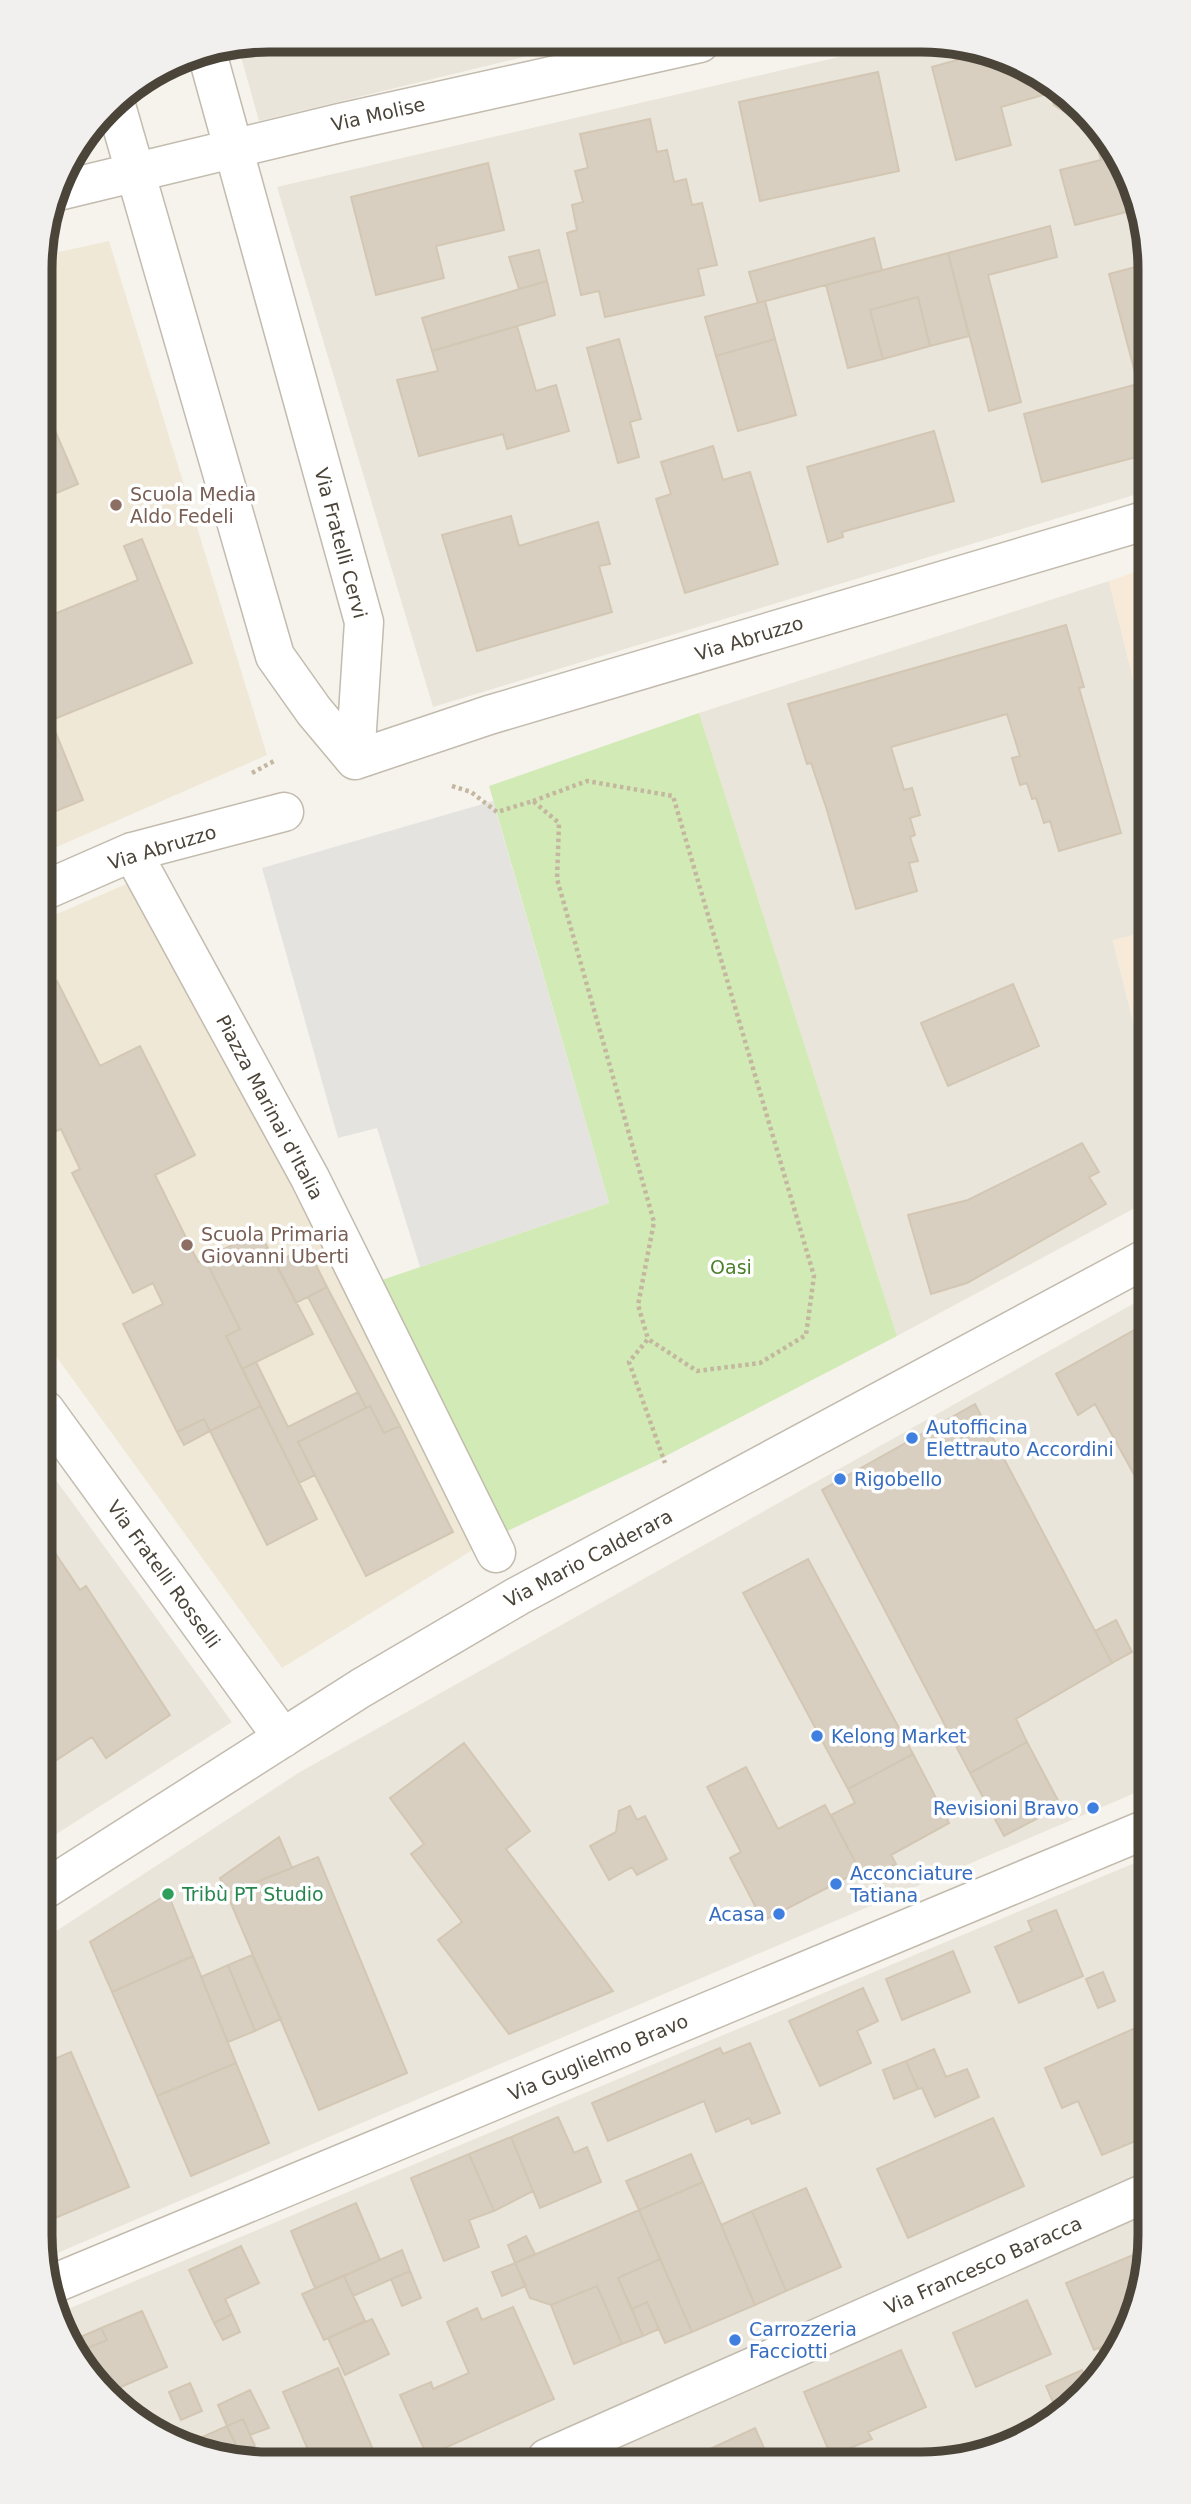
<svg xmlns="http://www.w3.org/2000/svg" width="1191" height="2504" viewBox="0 0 1191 2504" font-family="'DejaVu Sans',sans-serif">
  <rect width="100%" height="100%" fill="#f6f3ec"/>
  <path fill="#eae5da" d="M270 40 586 42 259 121 238 46Z
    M895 44 966 45 1073 97 1120 155 1143 210 1144 492 433 707 277 187Z
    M1109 581 1145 728V932L1113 941 1146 1073V1202L897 1336 699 713Z
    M1147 1296 1149 1787 48 2257 47 1937 300 1772Z
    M45 1465 232 1722 47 1840Z
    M1149 1857 1150 2250 1133 2322 1103 2374 1049 2425 981 2456 225 2459 118 2407 71 2349 56 2314Z"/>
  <path fill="#f7ead8" d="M1144 569 1145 728 1109 581Z
    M1145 932 1146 1073 1113 940Z"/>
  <path fill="#efe8d6" d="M109 241 267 755 43 853 41 256Z
    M131 882 300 1187 479 1546 282 1668 45 1341 43 920Z"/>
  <path fill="#d2eab5" d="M699 713 897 1336 662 1458 501 1534 373 1283 609 1203 489 786Z"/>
  <path fill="#e5e3e0" d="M493 801 609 1203 420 1267 377 1128 338 1138 262 868Z"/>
  <path fill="#d8cfc1" stroke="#d3c7b4" stroke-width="2" d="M982 53 1073 97 1087 115 1074 118 1054 105 1050 93 1001 107 1011 145 956 160 932 67Z
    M878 72 899 171 760 201 739 102Z
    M1089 117 1120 155 1142 208 1075 225 1060 170 1101 160Z
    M650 119 657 152 667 150 674 182 686 179 692 205 702 203 717 265 698 269 704 295 605 317 599 291 581 295 567 233 577 230 572 205 583 202 575 171 588 168 580 134Z
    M488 163 504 230 436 246 444 278 376 295 351 197Z
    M1050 226 1057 257 988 275 1021 402 989 411 948 253Z
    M874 238 882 270 758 303 749 272Z
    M539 250 547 281 519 289 509 257Z
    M948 253 969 336 930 346 918 297 870 310 883 359 848 368 826 285Z
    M1143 265 1144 455 1042 482 1024 414 1138 384 1109 274Z
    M547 281 555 315 432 351 422 318Z
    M918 297 930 346 883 359 870 310Z
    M765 301 775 339 716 356 705 317Z
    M517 326 536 391 556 385 569 431 507 449 503 434 419 456 397 380 438 371 432 351Z
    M619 339 641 419 630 422 639 457 618 463 587 348Z
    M775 339 796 415 738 431 716 356Z
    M41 398 78 484 42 499Z
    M934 431 954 501 842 532 843 537 828 542 807 467Z
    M713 446 723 480 750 472 778 564 685 593 656 499 671 494 661 462Z
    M511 516 519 546 598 522 610 564 599 566 612 612 477 651 442 535Z
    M142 539 192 663 42 724V654L50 651 42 633V619L138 580 124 546Z
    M1066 625 1084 687 1079 688 1121 833 1059 851 1050 821 1044 823 1036 798 1032 799 1027 783 1020 785 1012 758 1020 756 1007 714 891 747 904 790 912 788 920 815 910 818 915 835 910 837 918 861 909 863 917 891 856 909 826 807 811 763 807 764 788 704Z
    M51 721 83 800 51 813 43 793 42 724Z
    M57 981 100 1066 140 1046 195 1155 155 1175 198 1262 205 1259 240 1329 226 1336 261 1406 210 1431 204 1419 177 1432 123 1324 163 1304 153 1283 133 1293 72 1173 80 1169 61 1129 52 1133 44 1116 43 988Z
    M1013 984 1039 1046 948 1086 921 1023Z
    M1082 1143 1099 1172 1089 1177 1106 1204 967 1283 931 1294 908 1215 968 1200Z
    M259 1231 313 1334 242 1369 226 1336 240 1329 205 1259Z
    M307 1247 327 1287 296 1303 275 1263Z
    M327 1287 400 1426 384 1433 370 1406 366 1408 308 1297Z
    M1147 1323V1471L1136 1478 1095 1404 1078 1415 1056 1374Z
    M256 1362 288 1427 358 1392 366 1408 298 1442 315 1475 299 1483 242 1369Z
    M975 1404 1112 1663 1016 1719 1027 1742 970 1773 822 1490Z
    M261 1406 317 1519 267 1545 210 1431Z
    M370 1406 384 1433 400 1426 453 1532 366 1576 298 1442Z
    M204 1419 210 1431 184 1445 177 1432Z
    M45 1538 80 1590 86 1586 170 1715 106 1758 92 1737 46 1767Z
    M808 1559 913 1754 848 1789 743 1593Z
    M1116 1620 1132 1652 1112 1663 1095 1631Z
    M1027 1742 1061 1806 1004 1836 970 1773Z
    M464 1743 530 1831 506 1849 613 1991 509 2034 438 1940 462 1922 411 1854 424 1844 390 1798Z
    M913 1754 949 1823 891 1855 896 1864 865 1881 831 1815 855 1803 848 1789Z
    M746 1767 778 1829 825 1805 860 1871 763 1921 730 1858 741 1852 707 1787Z
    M630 1806 637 1820 645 1816 667 1859 637 1875 632 1867 609 1880 590 1846 616 1832 619 1811Z
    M279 1837 292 1868 227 1894 220 1878Z
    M318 1857 407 2073 319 2110 227 1894Z
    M168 1894 193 1956 112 1992 90 1942Z
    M1056 1910 1083 1976 1019 2003 995 1947 1032 1931 1028 1921Z
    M953 1951 970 1992 902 2020 886 1979Z
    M252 1955 281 2019 255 2031 228 1965Z
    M193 1956 236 2063 157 2096 112 1992Z
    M228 1965 255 2031 228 2042 201 1977Z
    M1103 1972 1115 2001 1098 2008 1086 1979Z
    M863 1988 878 2021 857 2031 871 2063 820 2086 789 2021Z
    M1149 2022 1150 2135 1102 2155 1078 2101 1062 2108 1045 2068Z
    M750 2043 780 2113 752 2124 749 2118 716 2132 704 2101 608 2141 592 2103 720 2048 723 2054Z
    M934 2049 946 2077 967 2069 979 2097 935 2117 922 2088 918 2089 906 2061Z
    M71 2052 129 2187 48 2221 47 2062Z
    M906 2061 918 2089 894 2099 883 2070Z
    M236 2063 269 2143 191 2176 157 2096Z
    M558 2117 574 2153 587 2147 601 2182 540 2208 511 2137Z
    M993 2118 1024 2186 908 2238 877 2169Z
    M511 2137 533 2191 494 2211 469 2154Z
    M469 2154 494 2211 469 2220 479 2247 444 2261 411 2178Z
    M691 2154 703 2182 639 2210 626 2181Z
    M703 2182 755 2305 692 2332 639 2210Z
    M806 2188 841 2267 786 2291 752 2211Z
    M356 2203 380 2260 315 2288 291 2231Z
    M639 2210 660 2259 618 2278 643 2336 622 2344 597 2286 551 2305 530 2298 515 2263Z
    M752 2211 786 2291 755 2305 721 2225Z
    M526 2236 535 2254 515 2263 508 2245Z
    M241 2246 259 2283 225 2299 232 2314 214 2323 189 2270Z
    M402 2250 410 2271 353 2296 344 2276Z
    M1133 2255 1143 2280 1133 2322 1125 2337 1094 2350 1066 2283Z
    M660 2259 692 2332 665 2343 647 2302 632 2309 618 2278Z
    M515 2263 526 2286 502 2296 492 2272Z
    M410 2271 421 2298 402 2306 391 2279Z
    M344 2276 365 2321 324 2340 302 2294Z
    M597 2286 622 2344 574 2364 551 2305Z
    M1027 2300 1051 2354 976 2387 953 2333Z
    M647 2302 659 2329 643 2336 632 2309Z
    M513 2307 554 2399 427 2456 400 2395 431 2382 433 2389 469 2373 447 2322 477 2308 482 2320Z
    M142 2311 167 2367 107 2393 96 2379 83 2350 107 2340 101 2328Z
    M232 2314 240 2332 223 2340 214 2323Z
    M372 2319 389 2354 345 2375 328 2338Z
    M101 2328 107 2340 83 2350 78 2338Z
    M1125 2337 1108 2367 1099 2348Z
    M901 2350 926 2407 868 2432 872 2439 831 2456 804 2392Z
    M338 2368 377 2459H312L283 2392Z
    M1082 2370 1089 2387 1059 2416 1046 2386Z
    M190 2383 202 2411 181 2420 169 2392Z
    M250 2390 269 2428 250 2435 243 2419 227 2426 218 2405Z
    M243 2419 255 2446 240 2453 227 2426Z
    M1053 2421 981 2456H971L978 2453Z
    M227 2426 237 2448 218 2456 191 2442Z
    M755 2428 768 2457H690L710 2449Z
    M237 2448 243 2459H225L218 2456Z"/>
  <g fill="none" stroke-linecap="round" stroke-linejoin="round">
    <g stroke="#c2bbae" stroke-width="41">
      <path id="minor" d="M207 53 364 622 355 760
        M115 102 275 656 314 711 355 760
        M58 191 340 123 700 43
        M355 760 489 715 1144 521
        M132 852 310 1178 496 1553
        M43 891 132 852 284 812
        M45 1410 283 1738
        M47 1888 361 1688 518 1596 1147 1258
        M48 2286 1149 1828
        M547 2458 1150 2191"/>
    </g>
    <path stroke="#c4b79f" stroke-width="4.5" stroke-dasharray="3.5 3.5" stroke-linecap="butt" d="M252 773 274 761
      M452 786 471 792 497 812 533 801 559 823 557 879 654 1222 638 1305 648 1339 629 1362 665 1463
      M533 801 587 781 673 796 814 1276 806 1335 760 1363 697 1371 648 1339"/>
    <use href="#minor" stroke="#fff" stroke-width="38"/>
  </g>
  <g fill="#8d6e63" stroke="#fff" stroke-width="2.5">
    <circle cx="116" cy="505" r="7"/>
    <circle cx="187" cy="1245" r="7"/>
  </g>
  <g fill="#3f7fe0" stroke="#fff" stroke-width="2.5">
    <circle cx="912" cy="1438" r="7"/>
    <circle cx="840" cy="1479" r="7"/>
    <circle cx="817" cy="1736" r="7"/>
    <circle cx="1093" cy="1808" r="7"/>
    <circle cx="836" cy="1884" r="7"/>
    <circle cx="779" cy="1914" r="7"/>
    <circle cx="735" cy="2340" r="7"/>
  </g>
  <circle fill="#2e9e5b" stroke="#fff" stroke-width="2.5" cx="168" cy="1894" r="7"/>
  <g text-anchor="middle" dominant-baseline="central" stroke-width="7" stroke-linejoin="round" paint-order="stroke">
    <g font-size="19" fill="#4b4439" stroke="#fff">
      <text transform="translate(378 114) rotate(-13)">Via Molise</text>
      <text transform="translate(341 543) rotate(75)">Via Fratelli Cervi</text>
      <text transform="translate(749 638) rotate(-17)">Via Abruzzo</text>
      <text transform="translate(162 847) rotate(-17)">Via Abruzzo</text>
      <text transform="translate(270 1107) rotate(62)">Piazza Marinai d'Italia</text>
      <text transform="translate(588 1558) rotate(-28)">Via Mario Calderara</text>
      <text transform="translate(164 1574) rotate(54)">Via Fratelli Rosselli</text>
      <text transform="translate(598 2057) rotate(-23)">Via Guglielmo Bravo</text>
      <text transform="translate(983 2265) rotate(-24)">Via Francesco Baracca</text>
    </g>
    <g font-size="19" fill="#785e54" stroke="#fff" text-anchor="start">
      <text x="130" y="494">Scuola Media<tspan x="130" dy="22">Aldo Fedeli</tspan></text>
      <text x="201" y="1234">Scuola Primaria<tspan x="201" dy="22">Giovanni Uberti</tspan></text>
    </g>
    <g font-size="19" fill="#4a7f2a" stroke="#fff">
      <text x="731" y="1267">Oasi</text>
    </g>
    <g font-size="19" fill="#366cbe" stroke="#fff" text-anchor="start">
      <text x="926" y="1427">Autofficina<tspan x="926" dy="22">Elettrauto Accordini</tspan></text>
      <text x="854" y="1479">Rigobello</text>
      <text x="831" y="1736">Kelong Market</text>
      <text x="1079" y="1808" text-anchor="end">Revisioni Bravo</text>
      <text x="850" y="1873">Acconciature<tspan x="850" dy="22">Tatiana</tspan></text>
      <text x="765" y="1914" text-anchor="end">Acasa</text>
      <text x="749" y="2329">Carrozzeria<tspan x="749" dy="22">Facciotti</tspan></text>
    </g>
    <g font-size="19" fill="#27864d" stroke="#fff" text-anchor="start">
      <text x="182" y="1894">Tribù PT Studio</text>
    </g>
  </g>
  <path d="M0 0H1191V2504H0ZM269 52H921A217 217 0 0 1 1138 269V2235A217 217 0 0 1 921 2452H269A217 217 0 0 1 52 2235V269A217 217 0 0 1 269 52Z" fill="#f1f0ef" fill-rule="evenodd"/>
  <path fill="none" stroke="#4b4439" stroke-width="9" d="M269 52H921A217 217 0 0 1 1138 269V2235A217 217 0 0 1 921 2452H269A217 217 0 0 1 52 2235V269A217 217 0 0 1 269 52Z"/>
</svg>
